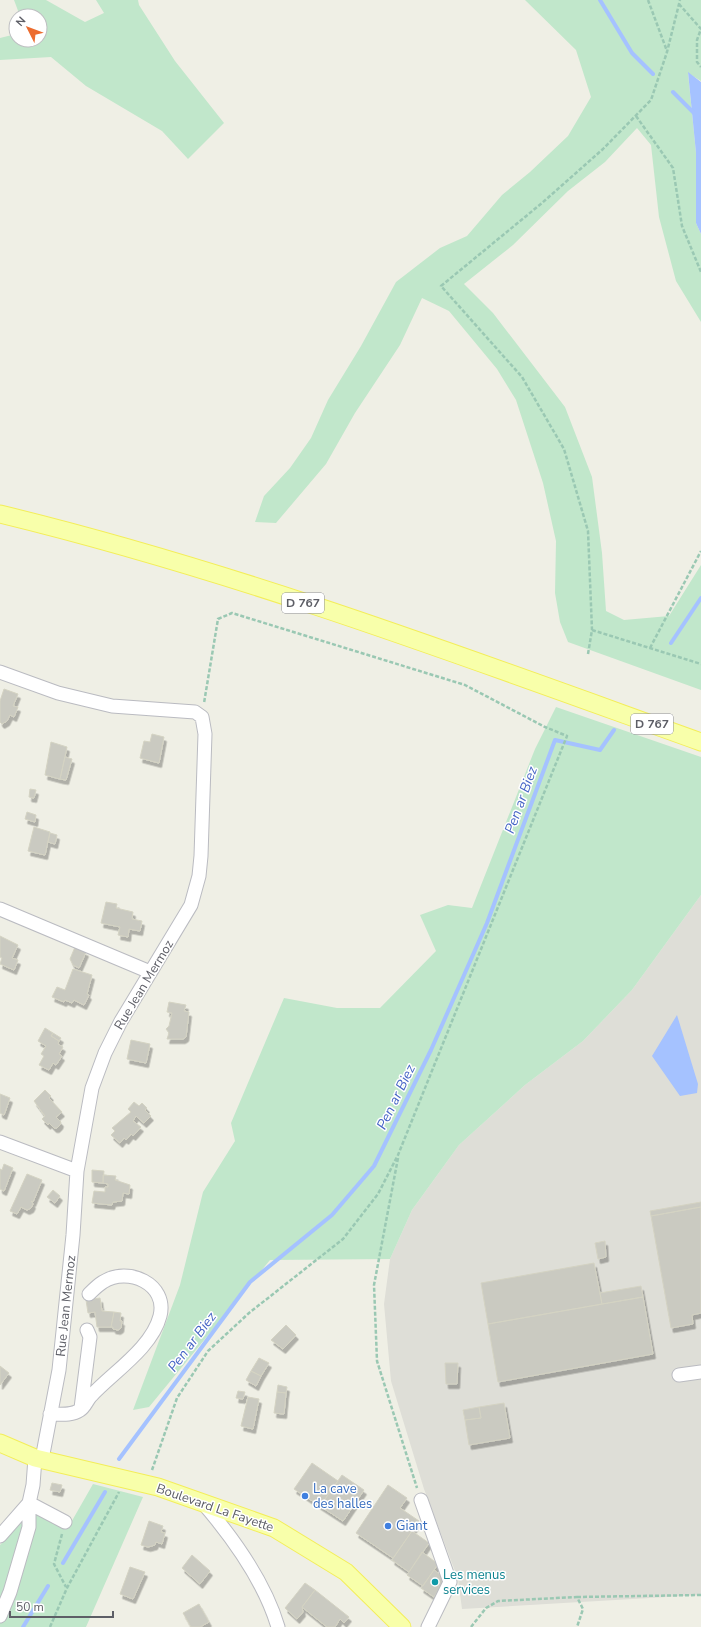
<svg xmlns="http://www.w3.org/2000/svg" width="701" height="1627" viewBox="0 0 701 1627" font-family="'Nunito Sans',sans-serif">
  <defs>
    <filter id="shadow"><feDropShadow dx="2.5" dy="4.5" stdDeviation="0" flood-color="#0004"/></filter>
  </defs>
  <rect width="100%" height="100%" fill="#efefe5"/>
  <path fill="#deded7" d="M701 895V1595L462 1609 458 1579 424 1489 391 1381 384 1304 390 1259 412 1210 459 1145 525 1085 583 1041 632 990Z"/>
  <path fill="#c1e7cb" d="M14 0H46L85 22 104 13 96 0H138L139 5 175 61 224 123 188 159 162 131 86 86 51 57 0 60V38L16 34V40H40V16H20Z
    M525 0H701V81L688 73 696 153V223L701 234V322L676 281 659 217 651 145 637 128 605 162 568 191 513 245 464 284 493 313 565 407 592 477 602 553 606 611 624 620 669 616 701 565V690L568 642 560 622 555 593 556 541 543 483 516 400 497 369 449 311 422 298 400 345 355 413 326 464 276 523 255 522 264 496 290 468 311 438 328 400 361 346 396 282 440 248 467 236 502 195 530 172 568 136 591 97 576 50Z
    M556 707 701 757V895L632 990 583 1041 525 1085 459 1145 412 1210 390 1259 270 1260 149 1407 133 1410 180 1285 203 1192 235 1141 231 1123 284 998 337 1008H380L436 951 420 915 448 905 472 908 535 749Z
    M93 1484 143 1497 86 1627H0V1545L20 1524 39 1513 69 1526Z"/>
  <path fill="#a5c2ff" d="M688 72 701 82V234L696 223V153Z
    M677 1015 698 1084 697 1093 680 1096 652 1056Z"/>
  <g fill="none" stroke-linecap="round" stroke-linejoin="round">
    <path stroke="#a5c2ff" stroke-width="4" d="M600 0 632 53 653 74
      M673 92 701 120
      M671 643 701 598
      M119 1459 250 1282 332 1215 374 1166 431 1050 487 923 555 740 600 750 614 730
      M63 1563 105 1492
      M23 1627 48 1586"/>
  </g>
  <path fill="#cacac1" stroke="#d4d3c3" filter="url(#shadow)" d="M4 689 18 694 13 706 18 707 14 717 10 715 7 721 2 724 0 722V701Z
    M152 734 164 737 159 763 140 758 144 741 150 742Z
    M51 742 67 747 60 779 45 775Z
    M65 757 72 759 66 780 60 779Z
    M30 789 36 790 34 798 29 797Z
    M27 812 36 815 35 822 25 819Z
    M34 827 50 832 45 855 28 851Z
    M50 833 57 835 55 844 48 842Z
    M106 902 117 904 116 908 133 912 132 919 142 921 140 931 129 929 128 937 118 935 120 927 101 923Z
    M0 936 18 945 12 958 18 960 14 970 0 964 2 958 0 957Z
    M75 947 86 952 79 968 73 965 70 959Z
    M73 969 92 975 87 994 89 995 84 1005 74 1000 72 1003 65 1000 64 1002 52 997 57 987 65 990Z
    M169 1002 186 1005 184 1011 189 1012 186 1037 183 1039H167L169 1033 166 1029 169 1026 172 1013 167 1012Z
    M45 1028 53 1033 51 1036 59 1041 58 1044 63 1047 59 1054 62 1056 56 1065 53 1063 49 1070 39 1065 44 1056 41 1054 46 1046 38 1041Z
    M53 1033 61 1038 59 1041 51 1036Z
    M131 1040 150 1044 146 1063 127 1059Z
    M45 1090 51 1096 49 1098 62 1112 56 1117 61 1122 60 1125 57 1128H54L49 1123 48 1125 42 1119 45 1116 34 1101Z
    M0 1094 10 1098 4 1115 0 1113Z
    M134 1102 139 1106 142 1103 147 1108 145 1110 151 1116 144 1123 136 1116 133 1121 141 1127 133 1136 131 1134 126 1140 124 1138 120 1143 111 1135 115 1131 112 1128 131 1112 128 1109Z
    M4 1164 13 1168 4 1191 0 1189V1169L2 1170Z
    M92 1170 104 1171 103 1183 92 1182Z
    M27 1174 42 1180 33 1202 31 1201 33 1204 31 1208 27 1210 21 1207 17 1214 10 1211Z
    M103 1175 116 1176 115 1180 130 1185 129 1194 123 1193 122 1201 113 1202 112 1205 92 1203 94 1191 105 1192V1187H108V1184L103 1183Z
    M53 1190 60 1196 55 1203 47 1197Z
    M701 1202V1207L651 1216 650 1211Z
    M701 1207V1313L692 1315 693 1324 671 1328 651 1216Z
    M605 1241 606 1257 598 1259 595 1243Z
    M594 1263 602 1304 488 1324 481 1283Z
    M641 1286 643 1297 602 1304 600 1293Z
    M643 1297 653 1354 498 1382 488 1324Z
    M100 1298 102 1311 114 1312 111 1327H97L95 1312 88 1313 86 1300Z
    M114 1312 121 1313 120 1321H122L121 1328 118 1330 113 1329V1327H111Z
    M286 1325 296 1335 283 1349 271 1340Z
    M259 1358 269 1363 261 1376 251 1371Z
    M445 1363H458L457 1384H446Z
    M0 1366 9 1373 0 1385Z
    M251 1371 261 1376 256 1386 246 1380Z
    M278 1385 287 1387 286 1393 277 1392Z
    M238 1391 245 1392 243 1399 236 1398Z
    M277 1392 286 1393 284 1414 274 1413Z
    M248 1397 259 1399 253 1429 241 1426Z
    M504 1403 510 1438 469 1445 465 1420 481 1418 479 1407Z
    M479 1407 481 1418 465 1420 463 1410Z
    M312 1463 338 1481 320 1506 294 1489Z
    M342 1475 364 1490 343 1521 320 1506Z
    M52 1483 62 1485 60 1492 50 1490Z
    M388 1485 407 1498 400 1508 419 1521 393 1558 356 1533Z
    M149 1521 163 1526 161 1532 165 1533 162 1544 156 1542 155 1545 148 1547 141 1545Z
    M412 1531 429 1543 409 1572 392 1560Z
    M422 1552 438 1564 423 1586 407 1575Z
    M192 1555 210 1571 200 1584 182 1568Z
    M130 1567 145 1572 133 1599 120 1594Z
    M434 1570 446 1579 434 1597 421 1588Z
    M305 1583 315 1590 302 1607 303 1612 297 1619 285 1608Z
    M315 1590 349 1617 344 1623 340 1619 335 1627H327L302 1607Z
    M199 1604 209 1622 200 1627H191L183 1613Z"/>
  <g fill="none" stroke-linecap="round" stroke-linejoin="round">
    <g stroke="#babbc1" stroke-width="15">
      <path id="minor" d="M0 672 58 693 112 706 195 712 202 717 205 734 201 856 199 876 191 905 121 1021 105 1053 92 1088 77 1171 73 1235 59 1370 42 1459
        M0 909 150 972
        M0 1142 77 1171
        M679 1375 701 1372
        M81 1408 90 1337 87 1330
        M50 1414C60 1414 71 1416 80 1410 85 1407 87 1400 91 1396 112 1373 152 1348 160 1316 168 1284 128 1266 103 1282 98 1285 93 1290 89 1294
        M421 1500 450 1582 428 1627
        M203 1503C233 1538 265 1583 278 1627
        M0 1536 29 1503 65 1522
        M0 1616 10 1592 29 1527V1503L33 1485 35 1458"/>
    </g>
    <g stroke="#f3ee5a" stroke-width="19">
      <path id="major" d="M0 514C239 572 470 659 701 742
        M0 1443 35 1458 158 1487 274 1528 346 1572 402 1627"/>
    </g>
    <path stroke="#9ac8b3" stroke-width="2.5" stroke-dasharray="4 2" stroke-linecap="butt" d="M648 0 667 51
      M679 4 701 29 697 40V62L701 67
      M636 116 673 168 682 226 701 272
      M592 630 701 664
      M650 648 701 551
      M588 654 592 630 588 531 564 449 522 377 441 286 542 203 603 149 651 100 667 52 680 0
      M398 1158 374 1285 377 1361 417 1488
      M152 1470 177 1398 208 1351 249 1313 343 1239 378 1194 398 1155 567 736 545 727 465 685 232 613 218 619 204 703
      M62 1534 54 1564 66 1587
      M577 1597 701 1595
      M50 1627 67 1588 119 1492
      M471 1627 486 1608 498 1601 577 1597 583 1609 577 1627"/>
    <use href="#minor" stroke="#fff" stroke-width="13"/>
    <use href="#major" stroke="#f8ffaa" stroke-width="17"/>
  </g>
  <g fill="#3f7fe0" stroke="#fff" stroke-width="1.5">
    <circle cx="305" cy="1496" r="4"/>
    <circle cx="388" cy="1526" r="4"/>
  </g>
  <circle fill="#0f9aa8" stroke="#fff" stroke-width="1.5" cx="435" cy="1582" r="4"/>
  <g text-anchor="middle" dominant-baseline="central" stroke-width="3" stroke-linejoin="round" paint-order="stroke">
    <g fill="#fff" stroke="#8e8e94" stroke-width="1">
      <rect x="282" y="593" width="42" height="20" rx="3"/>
      <rect x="631" y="714" width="42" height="20" rx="3"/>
    </g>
    <g font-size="12" font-weight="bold" fill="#5d5e66">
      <text x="303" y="603">D 767</text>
      <text x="652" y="724">D 767</text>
    </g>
    <g font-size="13" fill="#5d5e66" stroke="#fff">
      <text transform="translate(144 985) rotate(-59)">Rue Jean Mermoz</text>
      <text transform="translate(66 1306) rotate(-84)">Rue Jean Mermoz</text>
      <text transform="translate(215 1508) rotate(19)">Boulevard La Fayette</text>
    </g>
    <g font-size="13" fill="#366cbe" stroke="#fff" text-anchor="start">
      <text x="313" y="1489">La cave<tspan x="313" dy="15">des halles</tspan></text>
      <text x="396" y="1526">Giant</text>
    </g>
    <g font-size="13" fill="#0d838f" stroke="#fff" text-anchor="start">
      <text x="443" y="1575">Les menus<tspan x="443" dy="15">services</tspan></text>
    </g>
    <g font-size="14" font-style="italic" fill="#4564c5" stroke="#fff">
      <text transform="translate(521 800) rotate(-70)">Pen ar Biez</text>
      <text transform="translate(396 1097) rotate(-64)">Pen ar Biez</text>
      <text transform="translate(192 1342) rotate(-53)">Pen ar Biez</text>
    </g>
  </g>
  <g transform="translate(28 28) rotate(312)"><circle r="19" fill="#ffffff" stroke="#bebfc2"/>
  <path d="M0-3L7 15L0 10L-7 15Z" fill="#ec6c2f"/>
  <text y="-6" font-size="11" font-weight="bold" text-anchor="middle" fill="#5d5e66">N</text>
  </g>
  <path d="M10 1611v6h103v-6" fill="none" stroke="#5d5e66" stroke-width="2"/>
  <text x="16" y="1611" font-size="12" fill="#5d5e66" stroke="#ffffff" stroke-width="3" paint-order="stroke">50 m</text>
</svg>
